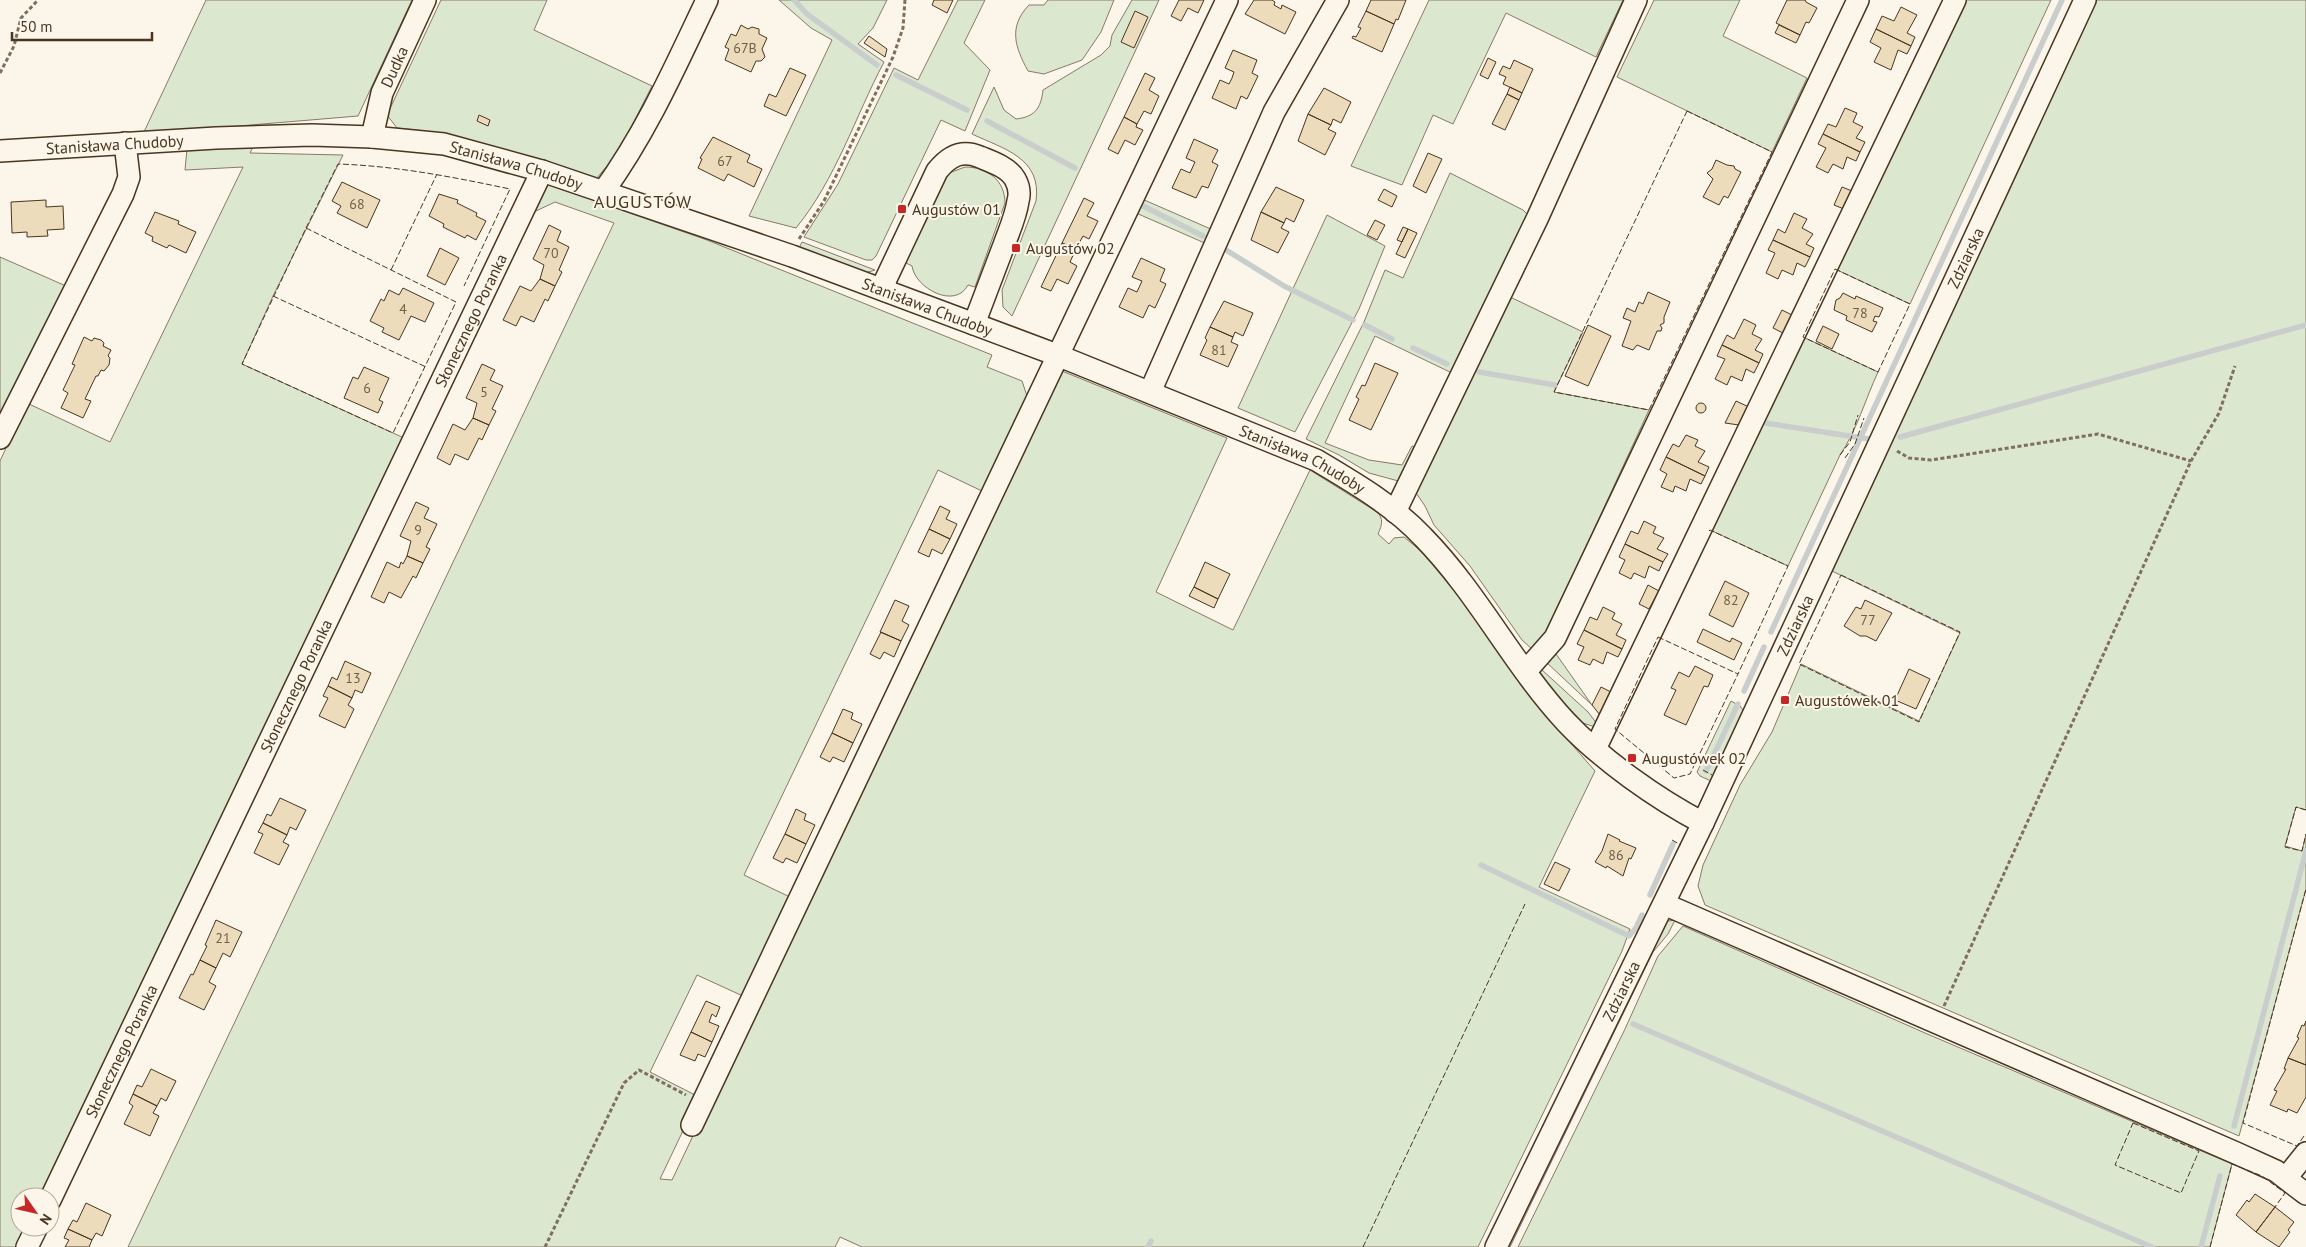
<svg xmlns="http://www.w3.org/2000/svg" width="2306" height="1247" viewBox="0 0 2306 1247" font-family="'PT Sans',sans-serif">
  <rect width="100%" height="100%" fill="#fbf6e9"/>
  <path fill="#dce7d0" stroke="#887966" d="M206 0H412L358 116 143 134Z
    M441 0H547L534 30 652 86 618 153 596 179 425 131 397 128 387 115Z
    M779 0H887L873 28 858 44 884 62C855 117 836 179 796 228L749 216 832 40 811 28Z
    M958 0H985L964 43 990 70 965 131 941 120 876 256 872 260H866L804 237 838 184 894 68 918 80Z
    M1048 0H1114L1101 32 1082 60 1044 74 1028 71C1015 47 1008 27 1029 5H1044Z
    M1132 0H1159L1012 316 1003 307 1002 290 1036 201C1042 158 1004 149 972 134L994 87 1004 110 1016 119C1034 117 1041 109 1043 90L1101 55 1110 46 1112 35Z
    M1429 0H1623L1596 57 1506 13 1453 124 1433 115 1402 185 1351 166Z
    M1654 0H1740L1723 36 1807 78 1772 152 1617 77Z
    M1965 0H2051L1910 304 1835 269Z
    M2097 0H2306V810L2296 807 2285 846 2302 851 2306 834V889L2239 1136 1705 905 1698 886 1703 865 1740 785 1772 732 1801 664 1919 721 1960 633 1832 571Z
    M254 145 250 153 343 155 273 296 242 364 404 438 40 1197H20V1227H26L16 1247H0V461L27 403 110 442 243 167 185 170 187 149Z
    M965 167C987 167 1005 180 1005 203L975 287 968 285C955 310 915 288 912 266L906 263 908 255 944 179 949 173Z
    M1450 173 1523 210 1530 217 1454 374 1375 336 1325 443 1369 460 1402 465 1412 446 1419 448 1402 482 1369 473 1339 455 1306 439 1364 322 1385 270 1403 278Z
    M555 182 624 201 621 210 707 240 992 355 987 367 1022 381 1028 399 984 492 938 470 744 875 792 898 745 997 697 975 650 1072 699 1097 660 1179 672 1180 1057 369 1227 438 1156 592 1233 630 1310 470 1377 512C1384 519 1382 525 1378 534L1389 544 1394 538 1404 537 1421 551 1456 589 1534 701 1595 771 1539 887 1630 929 1622 951 1478 1247H862L840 1237 835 1247H128L614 223 555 202 536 211 534 204 543 187Z
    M1142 199 1213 230 1207 244 1136 213Z
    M1327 215 1385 246 1359 309 1295 432 1238 408Z
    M802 242 875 270 865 273 799 248Z
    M0 257 66 286 0 423Z
    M1506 295 1583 332 1554 392 1649 410 1543 640 1533 650 1522 640 1470 566 1434 525 1425 506 1414 490Z
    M1803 337 1878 372C1865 400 1857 430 1840 455L1788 566 1710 530Z
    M1555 649 1556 654 1592 705 1545 661Z
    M1541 669 1588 712 1598 725 1592 726 1583 723 1544 682 1540 674Z
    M1731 701 1740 706 1745 713 1711 781 1700 776 1697 772Z
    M1675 920 1668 934 1653 952 1510 1247H1506L1662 927 1668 921Z
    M1683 926 1925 1033 2232 1164 2210 1247H1518L1625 1029 1658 956Z"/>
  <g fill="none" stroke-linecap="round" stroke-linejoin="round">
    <path stroke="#c9cecd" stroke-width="5.5" d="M794 0 807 14 877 65
      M896 75 967 110
      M987 121 1075 168
      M1141 205 1203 236
      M1226 250 1284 286 1353 320
      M1365 325 1392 339
      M1413 348 1447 364
      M1479 372 1555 385
      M1765 423 1869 439
      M1900 437 2306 325
      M1771 632 2062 0
      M1744 691 1764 647
      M1706 771 1738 704
      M1481 865 1629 936 1636 928 1642 915
      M1650 895 1673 844
      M1633 1024 2152 1247
      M2234 1126 2306 851
      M1148 1247 1151 1241
      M2201 1247 2220 1176"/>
  </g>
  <path fill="#ecdcbc" stroke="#4a3520" d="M934 0H953L947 13 932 5Z
    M1179 0H1204L1198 13 1188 8 1181 21 1171 16Z
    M1254 0H1272L1275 2 1274 5 1281 9 1282 5 1296 12 1285 34 1245 14Z
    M1371 0H1406L1398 20 1396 19 1394 24 1366 11Z
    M1787 0H1805L1806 2 1817 8 1809 23 1806 22 1800 35 1776 23Z
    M1901 7 1917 15 1907 33 1915 37 1911 46 1876 29 1882 16 1894 21Z
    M1135 11 1148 17 1134 48 1121 42Z
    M1366 11 1394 24 1382 52 1352 38 1353 36 1356 37 1361 28 1358 27Z
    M741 25 748 29 752 27 759 29V34L767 38 762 49 765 57 761 61H756L751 72 725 60 729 49 725 47 731 34 736 36Z
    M1779 25 1800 35 1796 43 1775 33Z
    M1876 29 1911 46 1907 54 1898 50 1891 70 1874 62 1881 48 1870 42Z
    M869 36 887 49 885 57 864 43Z
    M1233 50 1257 60 1252 73 1258 76 1247 99 1241 96 1236 109 1212 98 1220 80 1229 84 1232 78 1234 72 1225 68Z
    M1488 58 1496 62 1488 79 1480 75Z
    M1514 60 1533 69 1522 93 1503 84 1506 77 1499 74 1503 66 1510 69Z
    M790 68 806 75 786 116 764 106 769 94 776 97Z
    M1145 73 1155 78 1149 90 1159 96 1151 114 1144 111 1137 124 1124 117Z
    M1510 87 1522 93 1519 100 1507 94Z
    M1324 88 1351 102 1341 123 1333 119 1331 125 1308 114Z
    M1507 94 1519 100 1505 130 1492 124Z
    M1845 108 1857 113 1853 122 1863 127 1856 138 1865 142 1860 152 1823 134 1828 124 1836 127Z
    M1308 114 1331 125 1328 129 1336 133 1325 155 1298 141Z
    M479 115 490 120 488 126 477 121Z
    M1124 117 1137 124 1136 127 1143 130 1135 145 1125 140 1118 154 1108 149Z
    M1823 134 1860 152 1856 161 1847 157 1843 169 1833 164 1828 173 1816 167 1826 148 1818 144Z
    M713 137 750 155 747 162 762 169 754 187 728 174 724 181 698 168 702 159 700 158Z
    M1194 139 1218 150 1212 162 1218 165 1208 188 1202 186 1196 198 1172 188 1181 169 1190 173 1195 162 1186 158Z
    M1428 153 1442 159 1426 193 1413 186Z
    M1716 160 1727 165 1734 166 1735 169 1741 172 1728 198 1724 196 1719 205 1703 197 1713 179 1707 173 1712 169Z
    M342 182 380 200 367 228 337 213 341 206 332 201Z
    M1276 187 1304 200 1294 222 1286 218 1284 223 1261 212Z
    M1842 187 1852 191 1844 209 1834 205Z
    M1384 189 1397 196 1392 207 1378 200Z
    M439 194 458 200 457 203 477 213 476 216 486 221 476 240 467 235 465 238 443 227 444 224 429 216Z
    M1084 198 1094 203 1087 216 1098 221 1089 239 1083 236 1076 249 1062 243Z
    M46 200V207L63 206 64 229 47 230 48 236 27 237V232L12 233 11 202Z
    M155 212 179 221 178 224 196 232 186 253 169 245 167 248 152 241 153 237 145 233Z
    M1261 212 1284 223 1281 228 1289 232 1278 253 1251 240Z
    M1794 213 1807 219 1802 228 1813 234 1806 244 1814 248 1810 257 1773 240 1778 229 1785 233Z
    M1375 220 1385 225 1377 240 1367 235Z
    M549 225 561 231 557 241 569 247 559 270 562 272 555 286 540 279 544 265 533 259Z
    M1403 227 1408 229 1402 242 1397 240Z
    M1408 229 1417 233 1405 258 1396 254Z
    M1773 240 1810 257 1805 267 1797 263 1793 275 1782 270 1778 279 1766 273 1775 253 1768 250Z
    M1062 243 1076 249 1070 262 1077 266 1068 284 1057 279 1051 291 1041 287Z
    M440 248 459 258 445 285 427 276Z
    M1141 258 1165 269 1160 281 1166 284 1155 308 1149 305 1143 318 1119 307 1128 288 1137 292 1142 281 1132 277Z
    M540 279 555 286 548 301 545 299 534 322 521 316 516 326 503 320 520 286 531 291Z
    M403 288 434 303 425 322 411 316 399 340 382 332 384 328 370 321 381 299 384 301 389 290 399 295Z
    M1648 292 1670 302 1664 317V323L1660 325 1662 328 1661 331H1657L1649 350 1637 345 1633 350 1622 346 1631 321 1623 318 1627 308 1635 312 1639 302 1643 304Z
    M1843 293 1855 299 1856 296 1883 308 1879 317 1875 316 1873 321 1877 322 1872 332 1846 320 1847 316 1834 310 1836 300 1840 298Z
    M1224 301 1253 313 1243 336 1235 332 1233 337 1210 327Z
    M1782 310 1792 315 1783 333 1773 328Z
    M1744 319 1756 325 1752 334 1762 339 1755 350 1763 354 1759 363 1722 345 1727 335 1734 339Z
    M1588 325 1611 336 1588 386 1565 376Z
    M1823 326 1839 334 1832 349 1816 341Z
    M1210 327 1233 337 1231 342 1238 345 1228 367 1200 355 1207 340 1205 338Z
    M84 337 92 341 94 338 101 340 104 343 103 346 111 350 108 356 110 358 109 365 104 371 101 370 98 376H96L85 399 91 401 83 418 61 408 68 393 63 390 75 365 72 364Z
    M1722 345 1759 363 1754 373 1746 369 1742 381 1731 376 1727 385 1715 379 1725 359 1717 356Z
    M1375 363 1398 373 1371 430 1349 420 1359 399 1356 397 1362 385 1365 386Z
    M482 364 495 370 490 380 503 386 492 409 496 411 489 425 473 418 477 403 466 398Z
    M364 367 389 378 379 400 383 402 378 413 344 398 353 377 358 379Z
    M1736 401 1749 407 1739 425 1725 423Z
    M1696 408a5 5 0 1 1 10 0a5 5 0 1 1-10 0Z
    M473 418 489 425 482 440 479 438 468 460 455 454 450 465 437 458 453 424 465 430Z
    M1686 435 1698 440 1695 446 1705 451 1698 462 1709 467 1705 476 1666 457 1673 444 1679 447Z
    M1666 457 1705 476 1701 484 1690 479 1686 491 1675 486 1673 492 1661 487 1667 474 1660 470Z
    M416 502 429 508 424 518 437 524 426 547 430 549 423 563 407 556 411 541 400 536Z
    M940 506 950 511 946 519 957 524 950 539 929 529Z
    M1644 521 1656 527 1653 533 1664 538 1657 549 1668 554 1663 562 1625 544 1631 531 1638 534Z
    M929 529 950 539 942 554 932 549 929 557 918 552Z
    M1625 544 1663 562 1659 571 1649 566 1645 578 1634 573 1631 579 1619 573 1625 560 1619 557Z
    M407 556 423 563 416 578 413 576 401 598 389 592 384 603 371 597 387 562 399 568 401 562 403 564Z
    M1205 562 1230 574 1218 599 1194 587Z
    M1725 581 1749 593 1733 627 1709 615Z
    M1648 585 1659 591 1649 609 1639 604Z
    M1194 587 1218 599 1214 608 1189 596Z
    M895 600 909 606 902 621 909 625 901 641 880 632Z
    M1865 600 1892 613 1876 641 1866 636H1860L1844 626 1856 607 1861 609Z
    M1603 607 1615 613 1612 619 1622 624 1616 635 1626 640 1622 649 1584 630 1590 617 1597 620Z
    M1703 629 1730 642 1732 638 1742 643 1734 660 1697 642Z
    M1584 630 1622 649 1618 657 1607 652 1603 664 1593 659 1590 665 1578 660 1584 647 1577 644Z
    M881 632 901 641 894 657 884 652 880 659 870 654Z
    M345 661 371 673 362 693 355 690 352 698 328 686 332 677 337 680Z
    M1695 666 1713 675 1708 687 1704 686 1686 725 1664 715 1676 690 1671 688 1679 672 1689 677Z
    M1909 669 1930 679 1916 709 1895 700Z
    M328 686 352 698 348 705 354 709 345 728 319 716 328 698 323 696Z
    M1601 687 1611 692 1600 715 1592 705Z
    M843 709 853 713 851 719 862 724 853 743 832 733Z
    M832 733 853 743 844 762 833 757 830 762 820 757Z
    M280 798 306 810 296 830 290 827 287 835 263 823 267 814 271 816Z
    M796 809 806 814 804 820 815 825 806 844 785 834Z
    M263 823 287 835 283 842 289 845 279 865 254 853 263 834 258 832Z
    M785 834 806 844 797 863 786 858 783 863 773 858Z
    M1608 834 1620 840 1619 841 1636 848 1631 859 1629 858 1623 876 1607 866 1606 868 1595 862 1602 851Z
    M1555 862 1570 869 1559 891 1544 884Z
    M216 920 242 932 230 957 223 953 216 968 200 960 207 946 205 945Z
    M200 960 216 968 209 982 216 986 204 1010 179 998 191 974 193 975Z
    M706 1001 720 1007 716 1017 712 1014 709 1022 719 1026 712 1042 691 1032Z
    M2306 1021V1065L2288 1058 2299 1038 2297 1037 2302 1025 2304 1026Z
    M691 1032 712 1042 705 1057 698 1054 695 1061 680 1055Z
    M2288 1058 2306 1065V1097L2297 1113 2288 1109 2287 1112 2270 1105 2277 1091 2274 1090 2286 1069H2284Z
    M151 1069 176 1081 166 1101 161 1098 157 1106 133 1094 137 1085 142 1087Z
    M133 1094 157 1106 153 1113 159 1116 150 1136 124 1124 133 1106 129 1103Z
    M2255 1194 2275 1207 2256 1232 2236 1215 2247 1200 2249 1202Z
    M86 1203 111 1215 102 1236 96 1233 92 1240 68 1229 73 1220 77 1222Z
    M2275 1207 2294 1222 2288 1230 2290 1232 2279 1247 2256 1232Z
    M68 1229 92 1240 89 1247H65L69 1240 64 1238Z"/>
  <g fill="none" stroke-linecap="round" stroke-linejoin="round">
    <g stroke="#4a3520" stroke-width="24">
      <g id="minor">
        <path id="s1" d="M372 137 382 93 425 0"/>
        <path id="s2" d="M0 151 216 138 312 135 372 137 444 144 542 171 792 256 1057 355 1316 460C1353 482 1393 505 1423 537 1478 593 1513 665 1566 722 1602 760 1657 799 1703 823"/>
        <path d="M603 192C647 131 675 67 707 0"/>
        <path d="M886 291 885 281 937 171C949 156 962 149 980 157 992 162 1008 167 1015 179 1019 186 1020 194 1018 201 1016 216 1009 231 1004 245 994 271 984 298 974 324"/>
        <path d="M1150 392 1274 112 1338 0"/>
        <path d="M0 438 123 194 129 177 125 143"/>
        <path d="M1395 512 1537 219 1636 0"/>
        <path d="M1526 671 1555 638 1858 0"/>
        <path d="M1595 749 1955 0"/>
        <path d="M1664 904 2236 1153 2276 1171 2306 1194"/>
        <path d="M692 1125 1227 0"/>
        <path d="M2286 1178 2306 1153"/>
        <path id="s3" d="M50 1200 542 171"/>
        <path d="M27 1247 37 1227"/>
        <path id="s4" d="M1496 1247 1703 823 2085 0"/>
      </g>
    </g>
    <path stroke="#7f6f5c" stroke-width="3" stroke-dasharray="4 2.5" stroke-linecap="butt" d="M0 73 14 46 21 18 38 0
      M799 239 824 201 893 57 903 28 905 0
      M1897 451 1909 458 1931 460 2098 434 2191 461
      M1944 1006 2191 461 2219 413 2235 366
      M545 1247 624 1083 639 1070 686 1095"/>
    <use href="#minor" stroke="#fbf6e9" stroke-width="21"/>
    <path stroke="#4a3520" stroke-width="1" stroke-dasharray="6 2.5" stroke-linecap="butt" d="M1687 111 1772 152 1649 410 1554 392Z
      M306 228 456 302 393 433 242 364Z
      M306 228 338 164C397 166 453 177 510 189L464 286
      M1835 269 1910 304 1878 372 1803 337Z
      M391 270 437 174
      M273 296 426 367
      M1840 455 1850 442 1858 415
      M1845 458 1855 444 1864 418
      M1709 531 1710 530 1788 566 1738 674
      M1841 575 1960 632 1919 722 1799 664Z
      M1658 637 1738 674 1690 774 1674 778 1615 729Z
      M1703 770 1712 775
      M2306 810 2296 807 2285 847 2302 851 2306 834
      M1672 840 1681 845
      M2133 1123 2199 1151 2181 1193 2115 1165Z
      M2304 1136 2297 1146 2243 1123 2306 889
      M1363 1247 1525 904
      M2210 1247 2232 1164 2262 1176 2285 1193 2275 1207"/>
  </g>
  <g fill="#c62828" stroke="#fbf6e9" stroke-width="2">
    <rect x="897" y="204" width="10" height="10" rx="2.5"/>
    <rect x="1011" y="243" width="10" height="10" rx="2.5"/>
    <rect x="1780" y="695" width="10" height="10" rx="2.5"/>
    <rect x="1627" y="753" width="10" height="10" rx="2.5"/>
  </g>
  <g text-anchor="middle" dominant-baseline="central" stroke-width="4" stroke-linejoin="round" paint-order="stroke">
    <g font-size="14" fill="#725f47">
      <text x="745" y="48">67B</text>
      <text x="725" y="161">67</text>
      <text x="357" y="204">68</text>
      <text x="551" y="253">70</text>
      <text x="403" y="309">4</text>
      <text x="1860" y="313">78</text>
      <text x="1219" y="350">81</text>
      <text x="367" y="388">6</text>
      <text x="484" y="392">5</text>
      <text x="418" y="530">9</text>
      <text x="1731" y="600">82</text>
      <text x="1868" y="620">77</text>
      <text x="353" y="678">13</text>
      <text x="1616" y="855">86</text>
      <text x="223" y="938">21</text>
    </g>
    <g font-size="16" fill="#4a3520" stroke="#fbf6e9">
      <text stroke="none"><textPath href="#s1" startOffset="74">Dudka</textPath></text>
      <text stroke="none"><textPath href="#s2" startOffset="115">Stanisława Chudoby</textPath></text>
      <text stroke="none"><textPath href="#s2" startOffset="520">Stanisława Chudoby</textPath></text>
      <text stroke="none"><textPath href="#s4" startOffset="1095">Zdziarska</textPath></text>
      <text stroke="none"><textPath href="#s2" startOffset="955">Stanisława Chudoby</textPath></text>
      <text stroke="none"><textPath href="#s3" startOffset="975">Słonecznego Poranka</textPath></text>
      <text stroke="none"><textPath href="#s2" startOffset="1360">Stanisława Chudoby</textPath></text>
      <text stroke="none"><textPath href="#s4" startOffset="690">Zdziarska</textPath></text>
      <text stroke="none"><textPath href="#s3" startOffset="570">Słonecznego Poranka</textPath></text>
      <text stroke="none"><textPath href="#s4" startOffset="285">Zdziarska</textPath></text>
      <text stroke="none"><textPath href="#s3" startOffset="165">Słonecznego Poranka</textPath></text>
    </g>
    <g font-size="16" fill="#4a3520" stroke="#fbf6e9" text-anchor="start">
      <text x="912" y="209">Augustów 01</text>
      <text x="1026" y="248">Augustów 02</text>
      <text x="1795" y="700">Augustówek 01</text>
      <text x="1642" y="758">Augustówek 02</text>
    </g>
    <g font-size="18" letter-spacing="1" fill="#4a3520" stroke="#fbf6e9">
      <text x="643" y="201">AUGUSTÓW</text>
    </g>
  </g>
  <g transform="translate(35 1212) rotate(124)"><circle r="24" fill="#fbf6e9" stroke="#b4a999"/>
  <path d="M0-4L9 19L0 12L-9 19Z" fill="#c62828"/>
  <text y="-8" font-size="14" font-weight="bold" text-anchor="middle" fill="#4a3520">N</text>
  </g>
  <path d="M12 32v8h140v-8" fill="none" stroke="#4a3520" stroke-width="2.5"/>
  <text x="20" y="32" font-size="15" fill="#4a3520" stroke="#fbf6e9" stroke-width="4" paint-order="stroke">50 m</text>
</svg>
